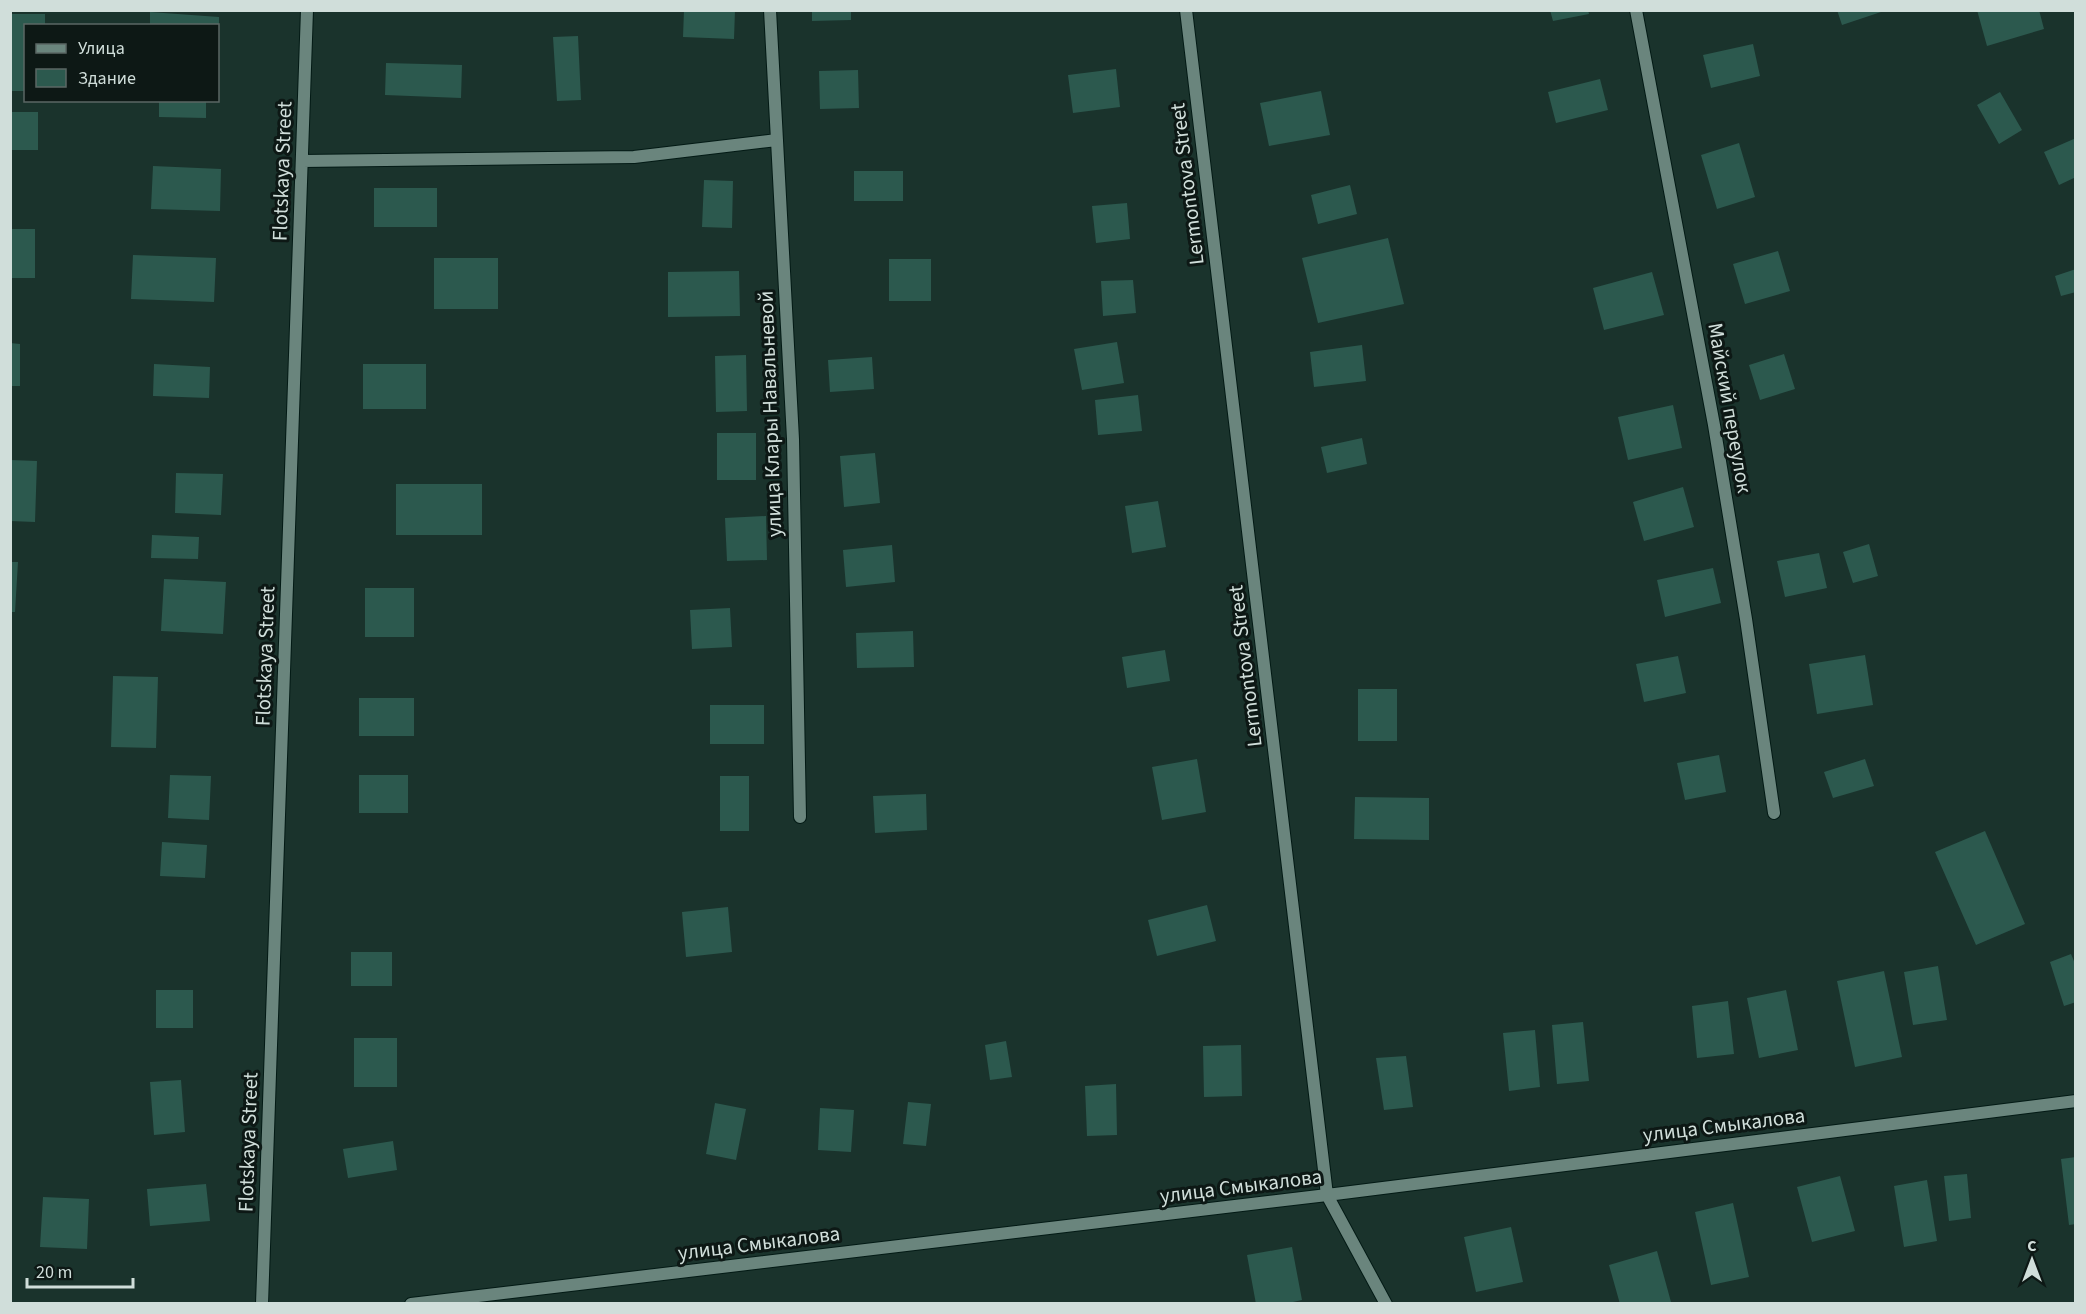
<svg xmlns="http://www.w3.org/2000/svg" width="2086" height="1314" viewBox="0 0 2086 1314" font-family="'Source Sans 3',sans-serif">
  <rect width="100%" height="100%" fill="#1a332c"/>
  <path fill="#2c594e" d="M684 10H735L734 39 683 37Z
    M812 10H851V20L812 21Z
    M1550 10H1588L1589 14 1553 21Z
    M1837 10H1884V11L1842 25Z
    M1977 10H2039L2044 29 1987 46Z
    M150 12 219 17V26H150Z
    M10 14H45V26H26V91H10Z
    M578 36 581 100 557 101 553 37Z
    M1753 44 1760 76 1711 88 1703 55Z
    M386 63 462 65 461 98 385 95Z
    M1116 69 1120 107 1073 113 1068 75Z
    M858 70 859 108 820 109 819 71Z
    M1600 79 1608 110 1556 123 1548 92Z
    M1321 91 1330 135 1269 146 1260 103Z
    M2000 92 2022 130 1999 144 1977 105Z
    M159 100H206V118L159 117Z
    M10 112H38V150H10Z
    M2076 138V177L2059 185 2044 152Z
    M1739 143 1755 197 1717 209 1701 155Z
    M153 166 221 169 220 211 151 209Z
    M854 171H903V201H854Z
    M704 180 733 181 732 228 702 227Z
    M1350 185 1357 214 1318 224 1311 195Z
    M374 188H437V227H374Z
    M1127 203 1130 239 1096 243 1092 206Z
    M10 229H35V278H10Z
    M1388 238 1404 304 1318 323 1302 258Z
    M1778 251 1790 291 1745 304 1733 264Z
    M133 255 216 258 214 302 131 299Z
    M434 258H498V309H434Z
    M889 259H931V301H889Z
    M2076 269V292L2061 296 2055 276Z
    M739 271 740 316 668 317V272Z
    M1652 272 1664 315 1604 330 1593 288Z
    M1133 280 1136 313 1103 316 1101 281Z
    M1117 342 1124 383 1082 390 1074 349Z
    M10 343 20 344V386H10Z
    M1362 345 1366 381 1314 387 1310 352Z
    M1784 354 1795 389 1760 400 1749 365Z
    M746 355 747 411 716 412 715 356Z
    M872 357 874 389 830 392 828 360Z
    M154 364 210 367 209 398 153 396Z
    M363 364H426V409H363Z
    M1138 395 1142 431 1098 435 1095 400Z
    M1673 405 1682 448 1628 460 1618 417Z
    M717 433H756V480H717Z
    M1362 438 1367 464 1327 473 1321 447Z
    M875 453 880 503 844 507 840 456Z
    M10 460 37 461 35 522 10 521Z
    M176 473 223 474 221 515 175 513Z
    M396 484H482V535H396Z
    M1683 487 1694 527 1644 541 1633 502Z
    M1158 501 1166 547 1132 553 1125 506Z
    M766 516 767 560 727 561 725 518Z
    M152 535 199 537 198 559 151 558Z
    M1869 544 1878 576 1853 583 1843 552Z
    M892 545 895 582 846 587 843 550Z
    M1819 553 1827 588 1785 597 1777 561Z
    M10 562H18L15 612H10Z
    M1713 568 1721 603 1665 617 1657 580Z
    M164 579 226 582 223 634 161 631Z
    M365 588H414V637H365Z
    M730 608 732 647 692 649 690 610Z
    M913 631 914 667 857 668 856 633Z
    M1165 650 1170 681 1127 688 1122 657Z
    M1865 655 1873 705 1817 714 1809 664Z
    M1678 656 1686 693 1644 702 1636 664Z
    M113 676 158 677 156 748 111 747Z
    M1358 689H1397V741H1358Z
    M359 698H414V736H359Z
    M710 705H764V744H710Z
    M1719 755 1726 792 1685 800 1677 763Z
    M1197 759 1206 812 1162 820 1152 767Z
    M1865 759 1874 786 1833 798 1824 772Z
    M170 775 211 776 209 820 168 818Z
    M359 775H408V813H359Z
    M720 776H749V831H720Z
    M926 794 927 830 875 833 873 796Z
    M1355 797 1429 798V840L1354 839Z
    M1985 831 2025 924 1976 945 1935 852Z
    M162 842 207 845 205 878 160 876Z
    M1207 905 1216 941 1157 956 1148 920Z
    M728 907 732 952 686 957 682 912Z
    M351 952H392V986H351Z
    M2071 954 2076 966V1002L2064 1006 2050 962Z
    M1938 966 1947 1020 1913 1025 1904 972Z
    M1884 971 1902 1057 1855 1067 1837 981Z
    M156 990H193V1028H156Z
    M1786 990 1798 1050 1759 1058 1747 998Z
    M1728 1001 1734 1054 1697 1058 1692 1006Z
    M1583 1022 1589 1081 1557 1084 1552 1025Z
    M1535 1030 1540 1087 1509 1091 1503 1033Z
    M354 1038H397V1087H354Z
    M1006 1041 1012 1077 990 1080 985 1045Z
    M1241 1045 1242 1096 1204 1097 1203 1046Z
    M1406 1056 1413 1107 1384 1110 1376 1058Z
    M181 1080 185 1132 154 1135 150 1082Z
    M1116 1084 1117 1135 1087 1136 1085 1086Z
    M908 1102 931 1104 926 1146 903 1144Z
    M715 1103 746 1109 736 1160 706 1154Z
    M820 1108 854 1110 851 1152 818 1150Z
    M393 1141 397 1170 348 1178 343 1149Z
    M2076 1157V1224L2069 1225 2061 1159Z
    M1967 1174 1971 1218 1949 1221 1944 1176Z
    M1840 1176 1855 1231 1812 1242 1797 1187Z
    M1927 1180 1937 1241 1904 1247 1894 1186Z
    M206 1184 210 1221 150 1226 147 1189Z
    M43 1197 89 1199 87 1249 40 1247Z
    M1733 1203 1749 1277 1711 1285 1695 1212Z
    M1511 1227 1523 1282 1476 1292 1464 1237Z
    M1292 1247 1302 1300 1284 1304H1256L1247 1255Z
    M1657 1251 1671 1302 1620 1304 1609 1265Z"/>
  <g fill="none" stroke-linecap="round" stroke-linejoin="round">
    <g stroke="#031a15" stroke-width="14">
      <path id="minor" d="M770 10 793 439 800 817
        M1186 10 1327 1195 1386 1304
        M1636 10 1714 425 1746 619 1774 813
        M302 161 634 157 777 140
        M262 1304 307 10
        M411 1304 1327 1195 2076 1101"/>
    </g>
    <use href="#minor" stroke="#6a857d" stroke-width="12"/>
  </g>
  <g text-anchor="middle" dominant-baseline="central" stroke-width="6" stroke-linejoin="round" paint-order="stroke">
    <g font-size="21" fill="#d0deda" stroke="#0d1815">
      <text transform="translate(282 171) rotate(-88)">Flotskaya Street</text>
      <text transform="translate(1187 184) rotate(-97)">Lermontova Street</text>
      <text transform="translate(1730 408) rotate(80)">Майский переулок</text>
      <text transform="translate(770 414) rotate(-92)">улица Клары Навальневой</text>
      <text transform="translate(265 656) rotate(-88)">Flotskaya Street</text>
      <text transform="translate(1245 666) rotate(-97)">Lermontova Street</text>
      <text transform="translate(1724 1125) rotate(-7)">улица Смыкалова</text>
      <text transform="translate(248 1142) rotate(-88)">Flotskaya Street</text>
      <text transform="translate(1241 1186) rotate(-7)">улица Смыкалова</text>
      <text transform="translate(759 1243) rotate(-7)">улица Смыкалова</text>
    </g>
  </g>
  <rect width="2086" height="1314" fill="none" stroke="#d0deda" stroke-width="24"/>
  <rect x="24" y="24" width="195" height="78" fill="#0d1815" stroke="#5b6764" stroke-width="1.5"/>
  <rect x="36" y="44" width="30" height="9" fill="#6a857d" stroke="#5b6764" stroke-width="1.5"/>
  <text x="78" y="54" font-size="18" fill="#d0deda">Улица</text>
  <rect x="36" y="69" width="30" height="18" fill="#2c594e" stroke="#5b6764" stroke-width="1.5"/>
  <text x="78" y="84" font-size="18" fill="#d0deda">Здание</text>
  <g transform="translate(2032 1260)" stroke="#0d1815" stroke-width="4.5" paint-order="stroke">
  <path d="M0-4.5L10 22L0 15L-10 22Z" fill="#d0deda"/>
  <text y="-9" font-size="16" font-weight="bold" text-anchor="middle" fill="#d0deda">С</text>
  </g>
  <path d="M27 1278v9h106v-9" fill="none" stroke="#d0deda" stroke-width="3"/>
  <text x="36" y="1278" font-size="18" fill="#d0deda" stroke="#0d1815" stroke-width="4.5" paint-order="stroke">20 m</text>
</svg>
